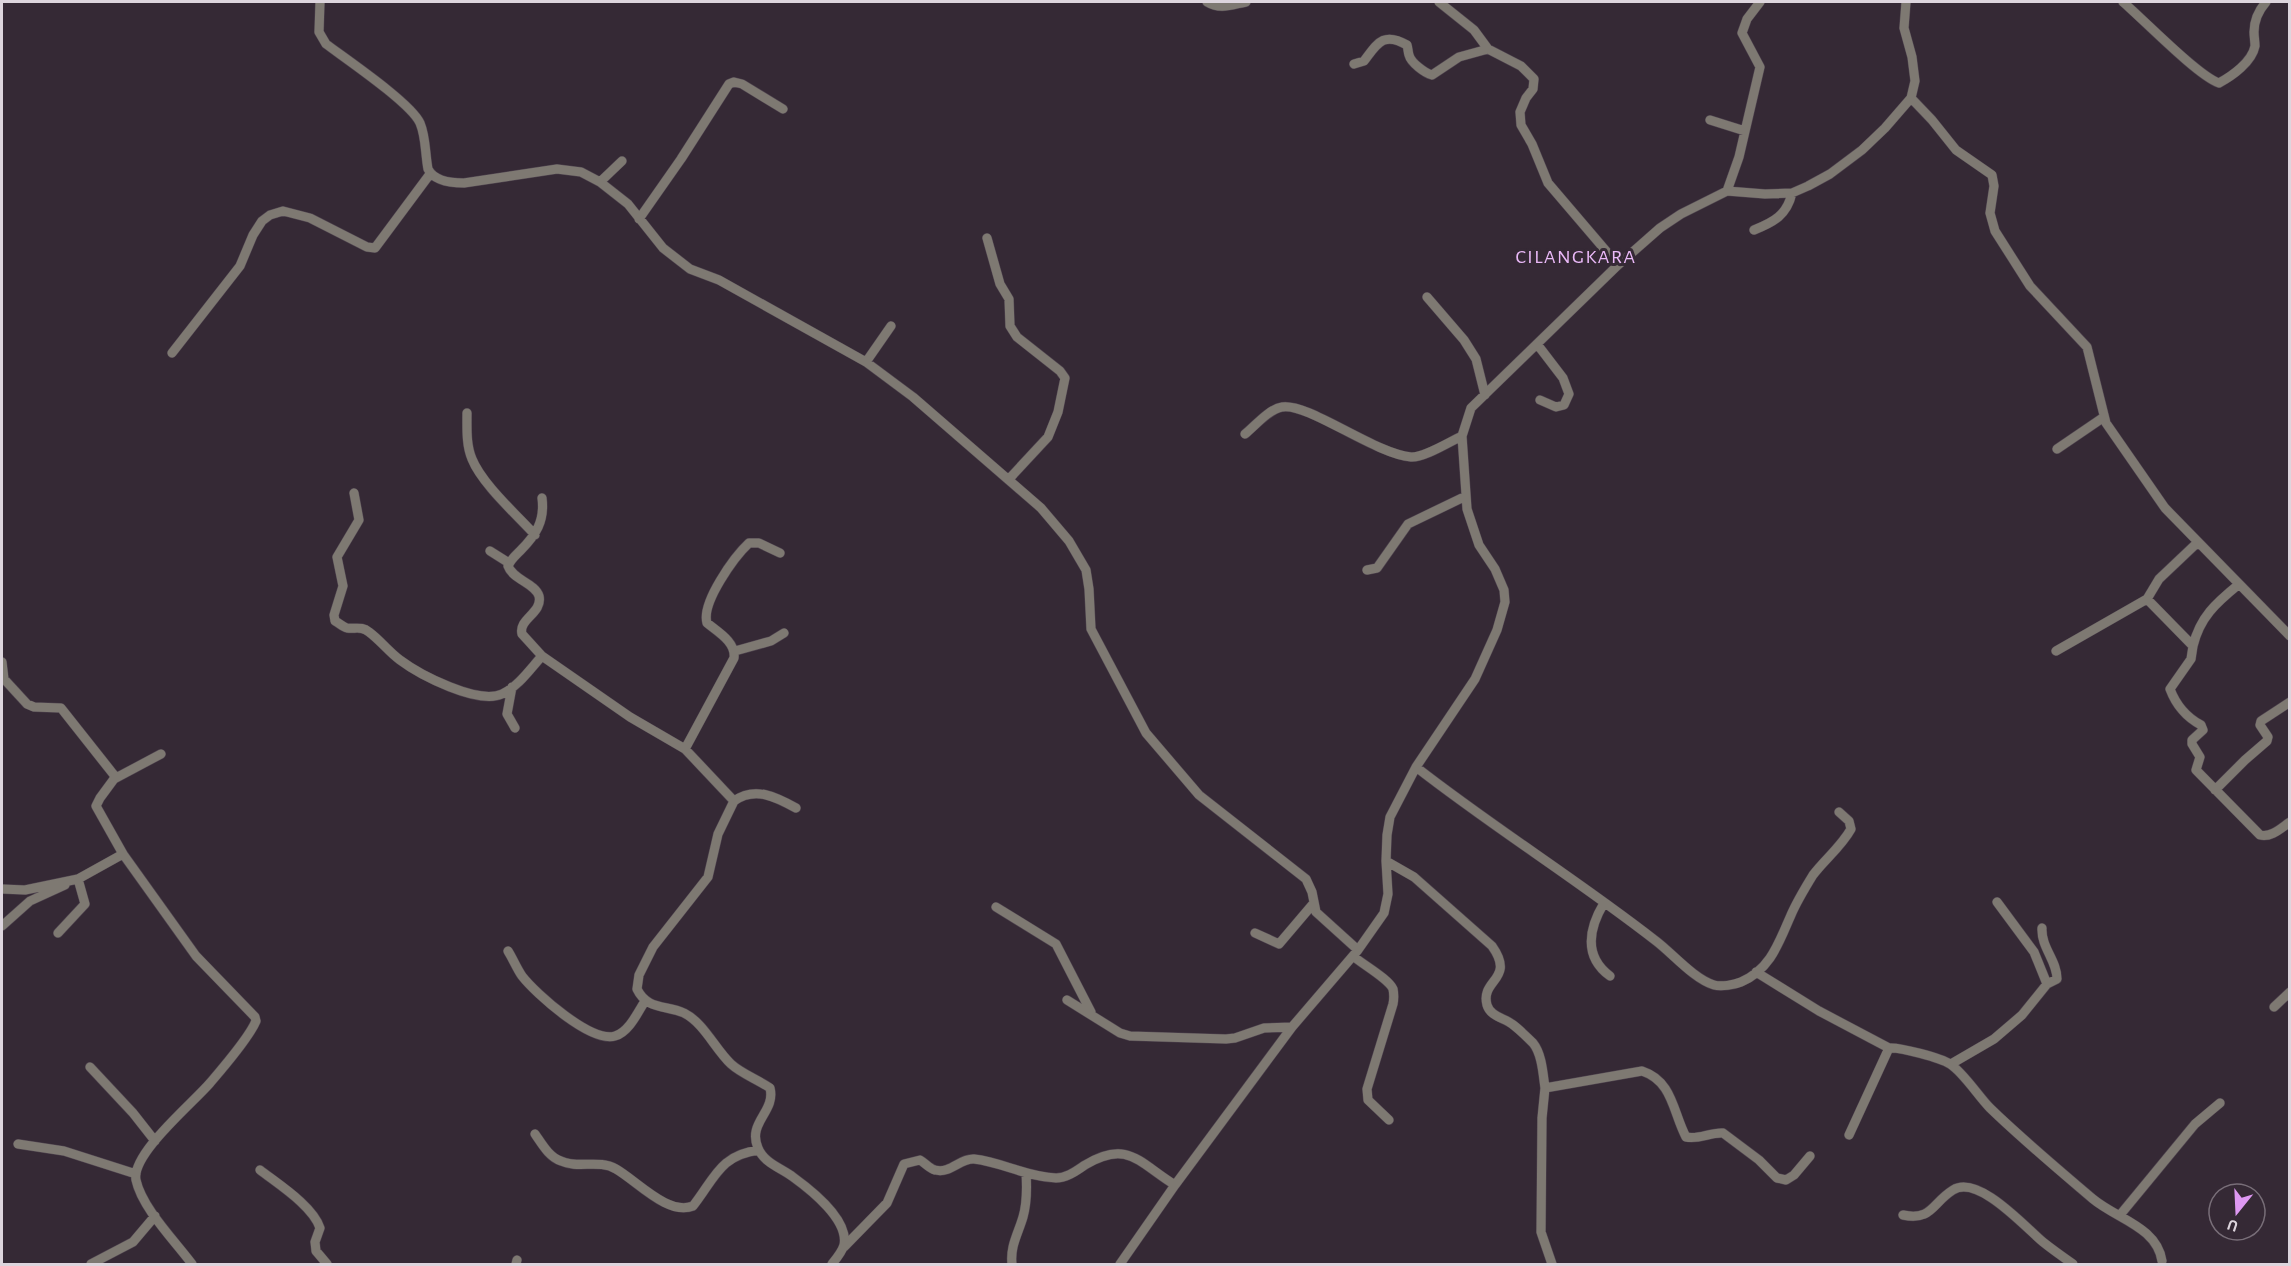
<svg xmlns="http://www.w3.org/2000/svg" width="2291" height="1266" viewBox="0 0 2291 1266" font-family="'Alegreya Sans',sans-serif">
  <rect width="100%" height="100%" fill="#352935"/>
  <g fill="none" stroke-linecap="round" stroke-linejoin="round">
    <g stroke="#504550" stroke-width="10">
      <path id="street" d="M320 2 319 32 326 44C346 59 411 103 420 123 426 137 425 153 428 169 434 181 451 183 464 183L557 169 581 172 600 182 628 204 663 248 690 269 719 280 866 362 913 397 1041 508 1069 541 1086 570 1089 589 1091 629 1146 733 1199 795 1306 879 1312 892 1316 912 1358 950
        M1207 2C1220 10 1231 5 1246 2
        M1439 2 1474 30 1488 49 1521 66 1534 79 1533 89 1526 98 1520 112 1521 125 1532 144 1548 183 1618 265
        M2123 2C2143 19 2198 76 2219 83 2232 76 2252 62 2255 46 2255 42 2254 36 2254 32 2254 21 2259 10 2266 2
        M1354 64 1364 61C1377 44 1383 31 1407 45 1408 48 1408 52 1409 55 1411 63 1425 73 1432 75L1459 57 1488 49
        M1911 98 1932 120 1956 150 1992 175 1994 186 1990 213 1995 231 2030 286 2087 347 2106 423 2165 508 2290 636
        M1710 120 1745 131
        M600 182 622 161
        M1727 191 1739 157 1760 67 1742 33 1747 19 1760 2
        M639 219 681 159 729 84 734 82 742 84 783 109
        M1754 230C1774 222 1787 215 1792 193
        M987 238 1000 284 1009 299 1010 326 1017 337 1060 371 1065 378 1058 412 1048 437 1009 479
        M1427 297 1464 340 1476 359 1485 395
        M1537 344 1563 378 1569 394 1564 405 1556 407 1540 400
        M172 353 240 266 253 235 262 221 270 215 283 211 310 218 367 247 375 248 430 174
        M866 362 891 326
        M467 413C467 428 466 445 472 459 482 484 517 515 535 535
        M1245 434C1255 426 1269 409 1282 407 1307 402 1375 454 1411 457 1424 458 1449 442 1462 436
        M2057 449 2104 417
        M354 493 359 520 337 557 343 586 334 615 335 621C339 623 343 627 347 628 356 629 362 626 369 632 380 640 389 652 400 660 420 675 478 705 502 694 518 687 531 668 542 656
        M542 498C545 521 536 535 520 551 515 556 511 559 508 566 513 580 535 583 539 596 543 613 518 619 522 634L542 656 630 717 685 749 734 801 718 834 708 877 653 947 639 975 637 989C647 1010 666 1005 684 1013 704 1023 715 1049 731 1064 742 1074 757 1079 770 1088 776 1112 747 1122 758 1148 764 1163 781 1168 793 1177 811 1190 849 1220 844 1245 842 1252 836 1259 832 1264
        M490 551 509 563
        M1367 570 1377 568 1408 524 1466 496
        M2147 599 2193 646 2191 659 2170 689C2176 705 2186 717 2201 725L2203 730 2192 740V744L2200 757 2196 770 2260 835C2271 838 2281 828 2290 822
        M2193 646C2200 617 2216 603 2238 585
        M735 651 771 641 784 633
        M2056 651 2147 599 2159 579 2197 543
        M2 662 4 679 27 704 34 707 61 708 114 775V779L100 798 96 806 123 854 196 956 255 1017 256 1021C249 1038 222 1069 210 1083 193 1103 131 1154 136 1180 142 1208 175 1241 192 1264
        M512 687 507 714 515 728
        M685 749 734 658C736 642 718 632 707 623 701 603 734 557 749 543H759L780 553
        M1416 767C1494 828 1578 880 1656 941 1672 953 1694 979 1714 985 1721 987 1734 985 1741 982 1771 969 1779 942 1791 915 1797 901 1805 888 1813 875 1825 859 1841 847 1851 829L1849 821 1839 812
        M114 779 161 754
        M2215 790 2245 760 2267 741 2268 737 2260 725 2261 721 2290 702
        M734 801C755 786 776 797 796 808
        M1386 861 1414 877 1492 946C1516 980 1480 979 1487 1005 1490 1016 1504 1018 1512 1024 1519 1029 1527 1037 1533 1043 1542 1054 1543 1074 1545 1088L1642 1071C1673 1081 1673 1113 1686 1137 1699 1140 1710 1132 1723 1133L1759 1160 1777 1178 1786 1180 1794 1175 1810 1156
        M2 889 25 890 78 879 123 854
        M1997 902 2034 952 2047 984
        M1604 903C1589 928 1583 956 1610 976
        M996 907 1056 944 1091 1012
        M2 926 30 901 65 885
        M58 933 85 904 78 879
        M1255 933 1279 944 1313 904
        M508 951C513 959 517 969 522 976 536 994 591 1043 615 1036 629 1032 638 1012 645 1001
        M1353 956C1362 964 1389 979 1393 989 1394 994 1394 999 1393 1004L1367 1089 1368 1100 1389 1120
        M1756 972 1819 1011 1889 1048C1900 1047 1941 1058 1950 1064 1963 1072 1979 1097 1990 1108 2023 1140 2059 1170 2093 1199 2117 1219 2157 1227 2162 1261
        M1067 1000 1120 1033 1130 1036 1226 1039 1235 1038 1264 1028 1292 1027
        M2274 1007 2290 992
        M1951 1064 1994 1039 2022 1015 2047 984 2057 979C2057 960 2041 948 2042 928
        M90 1067 133 1113 155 1141
        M1545 1088 1542 1118 1541 1232 1552 1264
        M535 1134C542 1144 549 1157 561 1161 578 1169 599 1159 616 1169 637 1181 668 1216 693 1206 715 1178 720 1155 759 1150
        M1849 1135 1889 1048
        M18 1144 64 1151 136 1174
        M260 1170C278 1184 313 1206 320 1228L315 1242 316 1251 327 1264
        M1903 1215C1932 1221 1932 1203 1953 1190 1978 1174 2025 1227 2043 1242 2053 1250 2063 1257 2073 1264
        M2120 1215 2195 1124 2220 1103
        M844 1247 887 1203 904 1164 920 1160C925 1163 930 1169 935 1170 951 1174 960 1158 974 1159 1002 1162 1027 1177 1056 1178 1067 1178 1076 1171 1085 1165 1128 1139 1139 1163 1175 1185
        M91 1264 133 1242 155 1216
        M516 1264 517 1260
        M1012 1264C1010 1246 1018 1234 1023 1217 1027 1203 1027 1188 1026 1173
        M1120 1264 1175 1185 1292 1027 1358 950 1384 913 1388 894 1386 861 1387 835 1390 817 1416 767 1475 679 1497 630 1505 602 1504 590 1495 569 1479 545 1467 509 1462 436 1471 408 1618 265 1660 228 1681 214 1727 191 1765 194 1792 193 1808 186 1830 174 1862 150 1885 128 1911 98 1915 81 1912 57 1904 28 1906 2"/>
    </g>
    <use href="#street" stroke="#7e7972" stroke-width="9"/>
  </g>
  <g text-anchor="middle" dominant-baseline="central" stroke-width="6" stroke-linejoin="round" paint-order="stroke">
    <g font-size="20" letter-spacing="1.5" fill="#eab9f8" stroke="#352935">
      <text x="1576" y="257">CILANGKARA</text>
    </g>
  </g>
  <rect width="2291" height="1266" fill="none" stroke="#ddd5dd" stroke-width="6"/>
  <g transform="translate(2237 1212) rotate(198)"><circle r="28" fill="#352935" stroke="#786e78" stroke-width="1.5"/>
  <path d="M0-4.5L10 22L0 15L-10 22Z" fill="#de98f2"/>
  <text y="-9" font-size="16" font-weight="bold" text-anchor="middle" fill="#ddd5dd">U</text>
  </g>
</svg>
